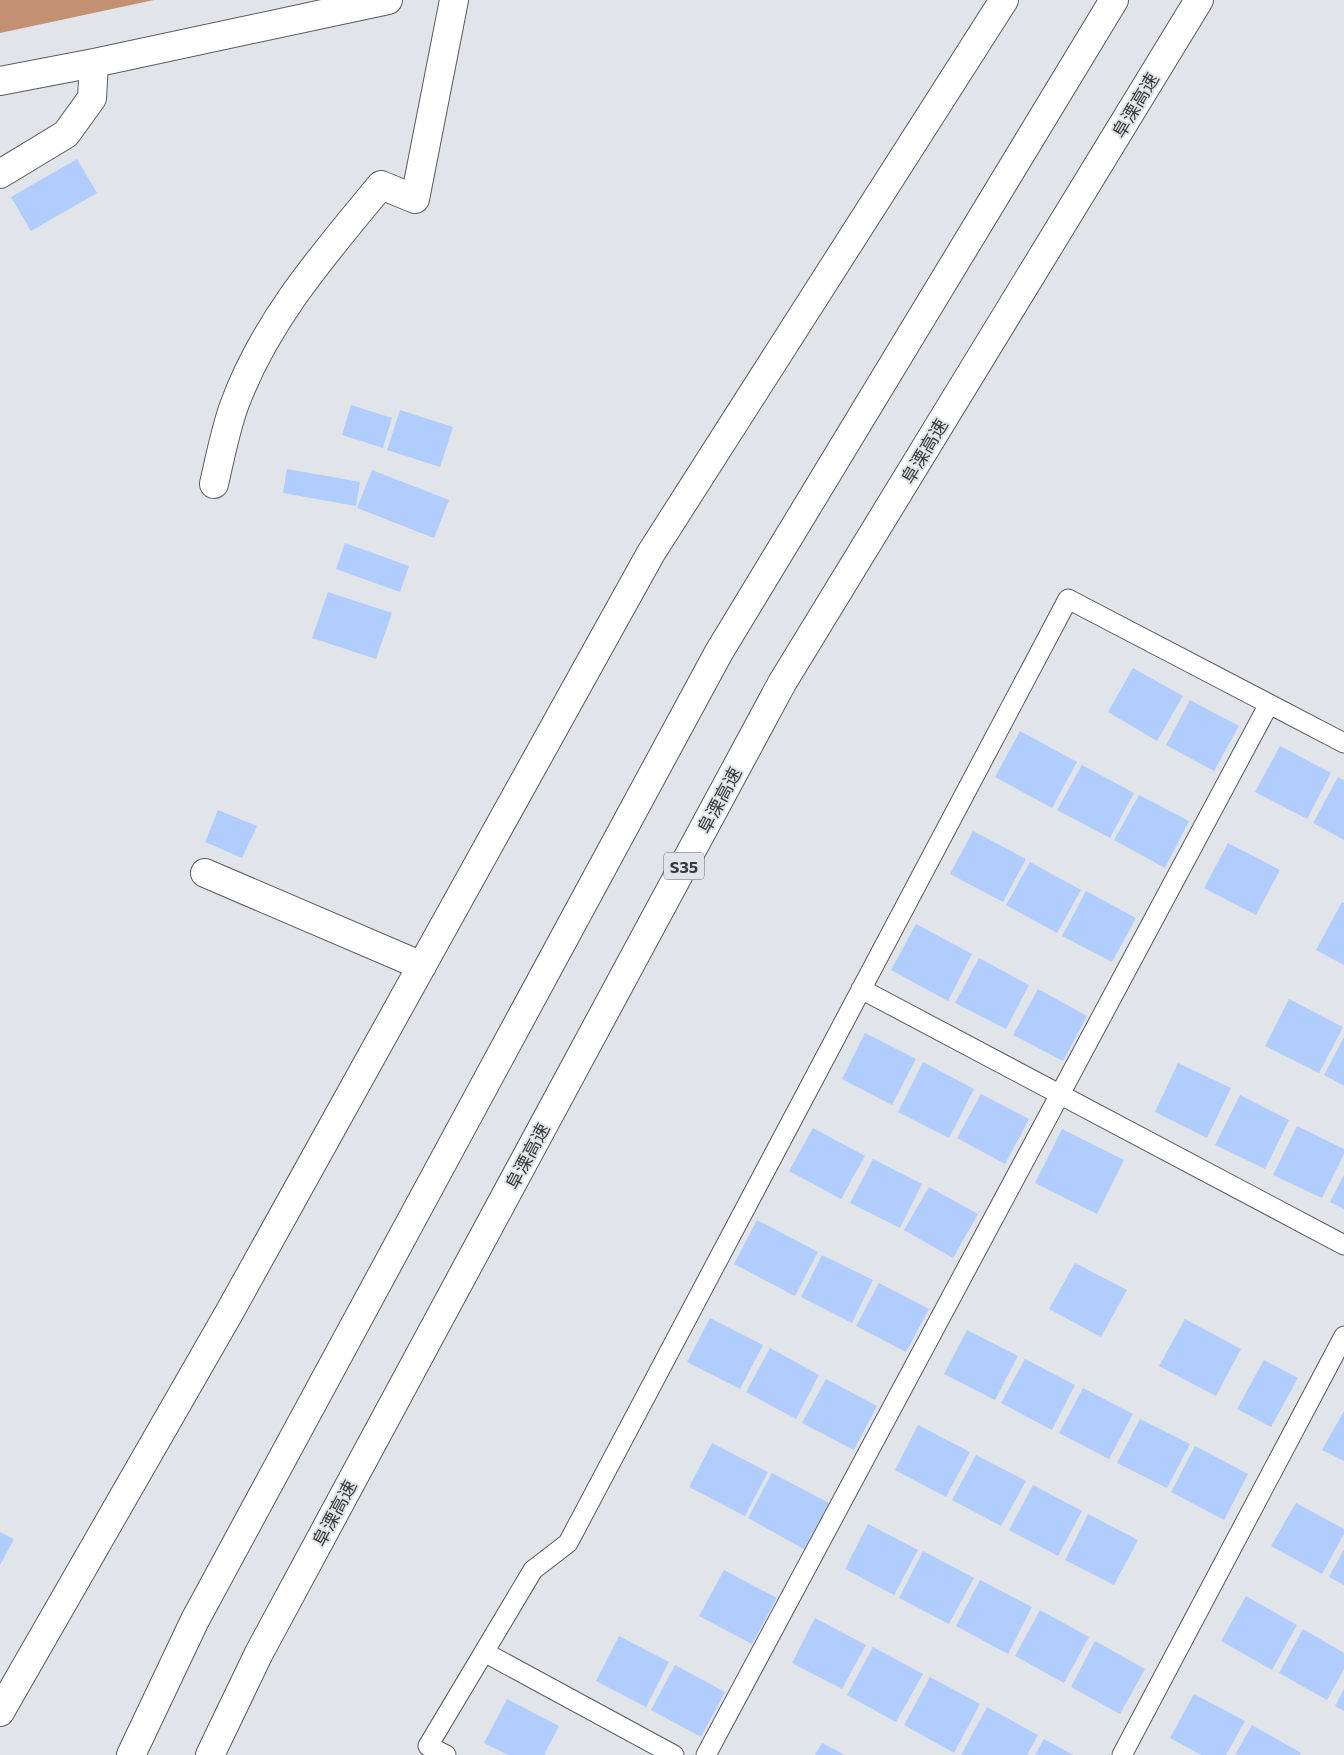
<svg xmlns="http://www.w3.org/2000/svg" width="1344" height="1755" viewBox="0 0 1344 1755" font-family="Commissioner,'Noto Sans SC',sans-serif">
  <rect width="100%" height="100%" fill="#e1e4e8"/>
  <path fill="#c49173" d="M0 0H154L0 33Z"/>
  <path fill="#b1cdfd" d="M77 159 97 193 31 231 11 197Z
    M351 405 392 418 383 448 342 435Z
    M400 410 453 427 440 467 387 450Z
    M287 469 360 482 356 506 283 493Z
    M372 470 449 500 434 538 357 508Z
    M345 543 409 566 400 592 336 569Z
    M328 592 392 613 376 659 312 638Z
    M1133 668 1183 696 1157 741 1108 712Z
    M1190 700 1239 726 1214 771 1166 745Z
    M1020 731 1077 762 1052 808 995 777Z
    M1280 746 1331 773 1307 819 1255 792Z
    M1082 765 1134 793 1110 838 1057 810Z
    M1338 777 1344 780V840L1313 823Z
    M1139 795 1189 821 1165 868 1114 840Z
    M218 810 257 826 242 858 205 842Z
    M973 831 1026 859 1003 902 950 874Z
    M1228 843 1280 870 1256 915 1204 888Z
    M1030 862 1081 890 1057 933 1006 905Z
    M1086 891 1136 918 1112 962 1062 936Z
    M1342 902 1344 903V965L1316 950Z
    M916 924 972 954 948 1001 891 970Z
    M979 958 1029 985 1006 1029 955 1003Z
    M1038 989 1087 1016 1063 1061 1013 1035Z
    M1289 999 1343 1027 1319 1073 1265 1046Z
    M865 1033 916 1059 892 1105 842 1079Z
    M1344 1037V1086L1324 1075Z
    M923 1062 974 1089 949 1138 898 1112Z
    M1178 1063 1231 1088 1207 1138 1155 1112Z
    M981 1094 1029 1119 1005 1164 957 1138Z
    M1240 1095 1289 1120 1265 1169 1215 1145Z
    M1297 1126 1344 1149V1154L1322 1198 1273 1175Z
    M813 1128 865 1156 841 1199 789 1171Z
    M1062 1129 1124 1160 1097 1214 1035 1183Z
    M873 1159 922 1184 900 1228 850 1203Z
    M1344 1175V1209L1330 1202Z
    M929 1187 978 1214 953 1258 904 1230Z
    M757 1220 818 1252 795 1296 734 1264Z
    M822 1255 873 1280 852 1323 801 1297Z
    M1075 1263 1127 1290 1101 1337 1049 1309Z
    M879 1283 929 1309 906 1352 856 1326Z
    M710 1318 763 1345 740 1389 687 1362Z
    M1185 1319 1241 1349 1216 1396 1159 1366Z
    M967 1330 1018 1356 995 1400 944 1374Z
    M770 1348 819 1375 796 1419 746 1392Z
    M1025 1359 1075 1385 1052 1430 1001 1403Z
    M1264 1360 1298 1378 1271 1427 1237 1409Z
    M826 1379 877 1406 854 1450 802 1423Z
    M1083 1388 1133 1414 1109 1459 1059 1433Z
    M1344 1411V1461L1322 1450Z
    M1140 1419 1190 1444 1167 1488 1117 1463Z
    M918 1425 970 1452 946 1497 895 1470Z
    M712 1443 768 1472 745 1516 689 1487Z
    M1195 1446 1248 1474 1224 1520 1171 1492Z
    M976 1455 1026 1481 1001 1526 952 1500Z
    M772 1473 829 1503 804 1549 748 1518Z
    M1033 1485 1082 1511 1058 1556 1009 1530Z
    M1296 1503 1344 1529V1534L1322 1574 1271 1546Z
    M1088 1514 1138 1540 1114 1585 1065 1560Z
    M868 1524 918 1550 894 1595 845 1569Z
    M0 1532 14 1539 0 1565Z
    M1344 1549V1585L1329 1577Z
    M923 1551 974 1578 949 1624 899 1598Z
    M724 1570 777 1598 752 1644 699 1616Z
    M980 1580 1032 1607 1008 1654 956 1626Z
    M1246 1596 1297 1625 1272 1670 1221 1641Z
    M1040 1610 1089 1637 1064 1683 1015 1656Z
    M815 1618 866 1645 842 1689 792 1663Z
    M1303 1629 1344 1653V1669L1327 1700 1279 1673Z
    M619 1636 669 1662 646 1707 596 1681Z
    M1095 1641 1145 1669 1120 1714 1071 1687Z
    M873 1647 923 1674 896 1722 847 1695Z
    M675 1665 725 1692 701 1737 651 1710Z
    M930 1677 980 1704 954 1753 904 1725Z
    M1344 1689V1711L1335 1706Z
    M1194 1694 1245 1721 1226 1755H1201L1170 1738Z
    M507 1699 559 1726 544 1755H508L484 1743Z
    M987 1707 1038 1735 1027 1755H961Z
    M1252 1725 1301 1753 1300 1755H1235Z
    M1044 1739 1073 1755H1035Z
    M822 1743 845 1755H815Z"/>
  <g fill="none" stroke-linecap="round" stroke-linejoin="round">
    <g stroke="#585a5e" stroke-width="21">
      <path id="lane" d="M861 989 1344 1245
        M484 1652 674 1755
        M446 1755 428 1746 533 1570 568 1543 1068 599 1344 743
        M706 1755 1269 704
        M1122 1755 1344 1336"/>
    </g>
    <g stroke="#585a5e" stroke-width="30">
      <path id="street" d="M0 81 94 63 388 0
        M0 174 66 134 92 98 94 63
        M214 484C220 458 225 431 234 406 265 321 324 254 381 185L415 199 454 0
        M205 873 422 966
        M0 1712 229 1313 651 553 1004 0"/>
    </g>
    <g stroke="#585a5e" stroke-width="30">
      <path id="highway" d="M131 1755 195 1620 719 652 1114 0
        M210 1755 259 1653 782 683 1199 0"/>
    </g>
    <use href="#lane" stroke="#fff" stroke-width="19"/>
    <use href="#street" stroke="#fff" stroke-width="28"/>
    <use href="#highway" stroke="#fff" stroke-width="28"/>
  </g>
  <g text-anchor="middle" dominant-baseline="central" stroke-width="4" stroke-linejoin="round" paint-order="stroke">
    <rect fill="#e1e4e8" stroke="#6b6c6e" stroke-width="1" x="664" y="852.5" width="40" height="27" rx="4"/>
    <g font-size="16" font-weight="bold" fill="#38393a">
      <text x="684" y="866">S35</text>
    </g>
    <g font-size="18" fill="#38393a" stroke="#e1e4e8">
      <text transform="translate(1135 105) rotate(-59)">阜溧高速</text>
      <text transform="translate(924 451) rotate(-59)">阜溧高速</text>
      <text transform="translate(719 800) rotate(-62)">阜溧高速</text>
      <text transform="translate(527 1156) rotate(-62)">阜溧高速</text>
      <text transform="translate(334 1513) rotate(-62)">阜溧高速</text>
    </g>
  </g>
</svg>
